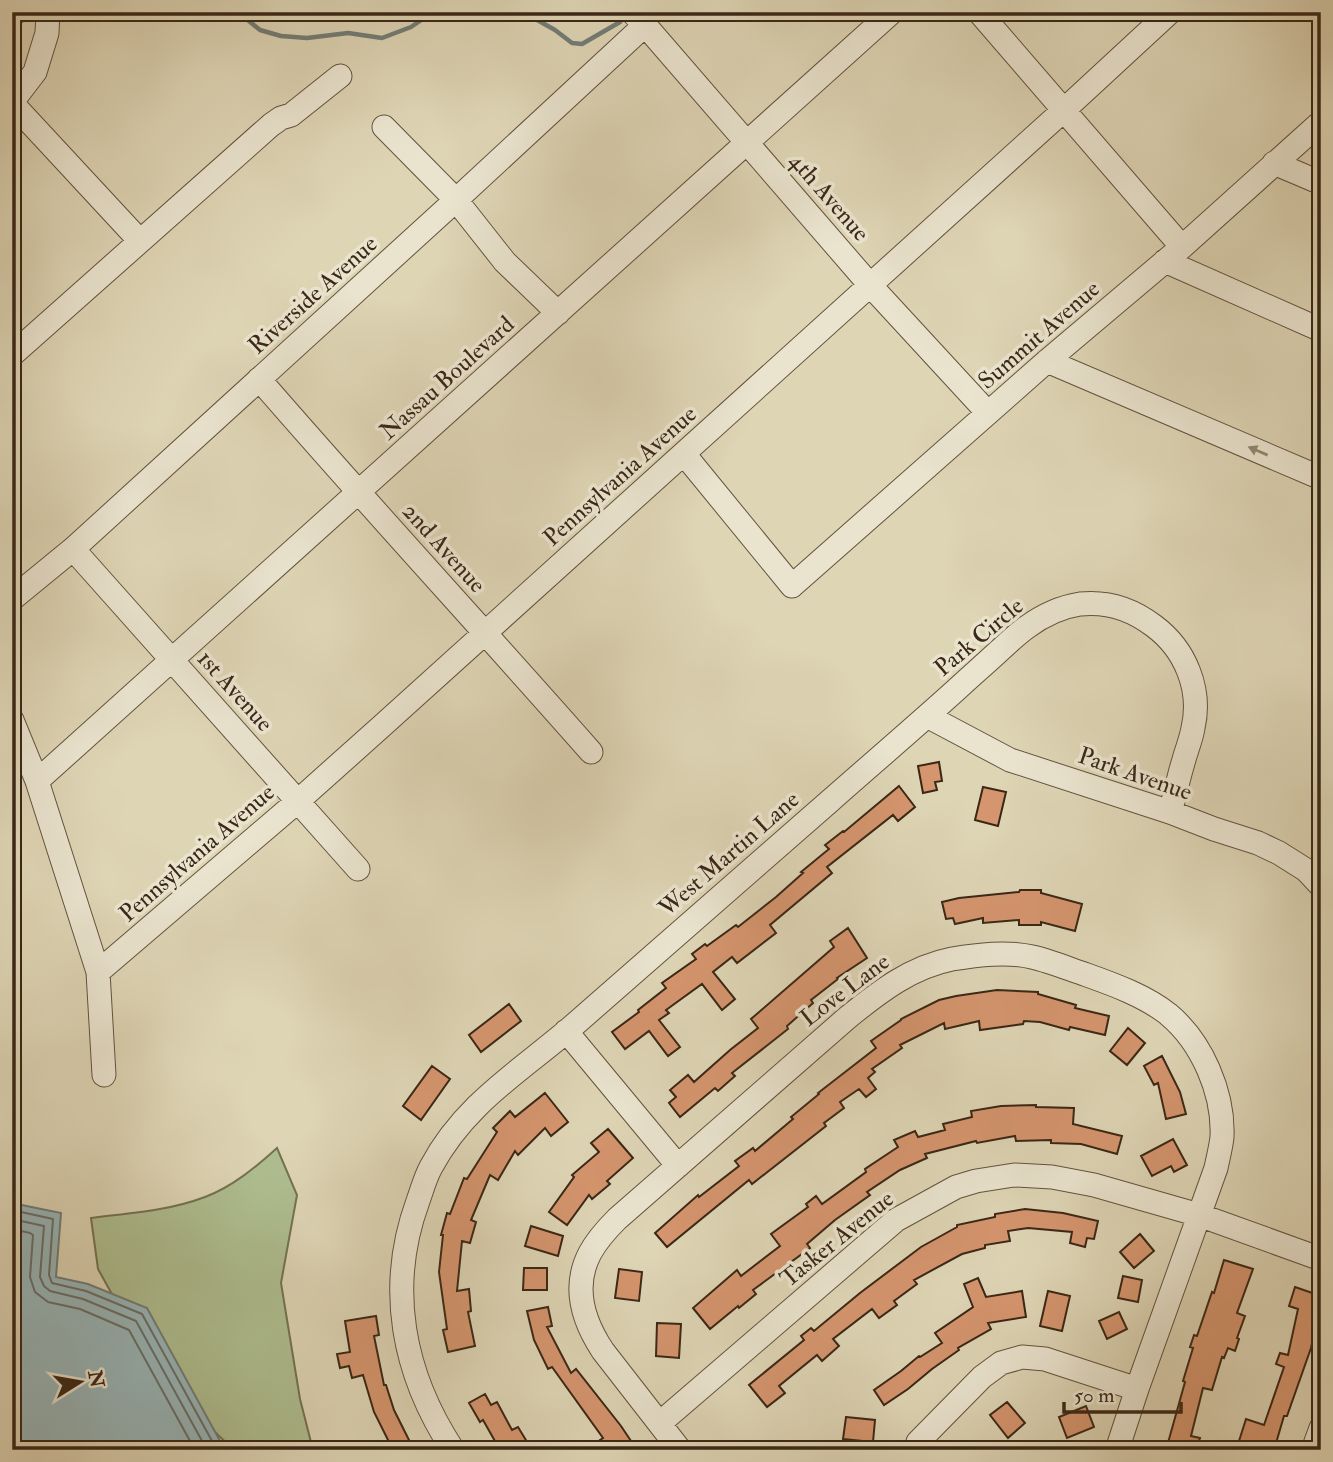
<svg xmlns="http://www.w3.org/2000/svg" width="1333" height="1462" viewBox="0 0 1333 1462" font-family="'IM FELL Double Pica',serif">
  <rect width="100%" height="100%" fill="#ded5b5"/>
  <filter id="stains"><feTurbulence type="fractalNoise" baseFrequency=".00286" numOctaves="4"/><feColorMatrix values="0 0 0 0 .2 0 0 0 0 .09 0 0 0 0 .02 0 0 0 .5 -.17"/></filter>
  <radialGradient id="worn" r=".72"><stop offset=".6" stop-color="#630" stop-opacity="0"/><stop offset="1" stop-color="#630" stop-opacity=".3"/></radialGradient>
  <path fill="#aebe90" stroke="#747253" stroke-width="2" d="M277 1148 297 1195 281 1283 300 1399 313 1450H234L218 1435 149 1361 98 1269 91 1218C130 1213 168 1211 205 1197 232 1187 256 1167 277 1148Z"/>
  <path fill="#98b6b9" stroke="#727d78" stroke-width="2" d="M12 1203 61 1213 56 1277 88 1284 147 1308 225 1450H12Z"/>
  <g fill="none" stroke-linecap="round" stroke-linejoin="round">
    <path stroke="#696e68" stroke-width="2" d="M12 1210 53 1219 49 1275 52 1283 86 1291 142 1314 217 1450
      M12 1219 44 1226 40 1277 44 1286 50 1291 83 1299 136 1321 207 1450
      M12 1229 30 1233 33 1235 30 1277 35 1292 48 1302 80 1309 129 1330 195 1450"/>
    <path stroke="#727d78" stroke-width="4.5" d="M238 12 260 30 281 36 307 38 348 33 382 38 411 27 433 12
      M523 12 555 30 572 43 582 44 620 22
      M658 15 661 12"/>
  </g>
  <path fill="#d5956e" stroke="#3a2716" stroke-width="2" d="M939 762 942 781 935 782 937 790 923 793 918 766Z
    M899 786 915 807 898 821 893 815 827 867 832 873 770 925 776 933 737 963 732 957 713 972 735 999 722 1010 702 984 666 1010 669 1013 659 1020 680 1047 668 1056 649 1031 625 1049 612 1032 639 1012 638 1010 666 988 662 983 696 959 692 954 705 944 707 946 736 925 738 927 776 897 803 873 801 872 829 849 825 845 843 831 844 832Z
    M983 787 1006 792 998 826 975 820Z
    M1020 890H1041V893L1082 904 1075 931 1041 922V925H1019V920L983 923V918L955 924 953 918 946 919 942 902 959 898 1019 892Z
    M848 928 867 958 837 978 838 979 811 1000 813 1003 787 1026 788 1029 732 1073 735 1076 718 1091 715 1088 680 1117 669 1103 676 1097 670 1090 688 1075 694 1082 730 1050 758 1028 751 1019 834 947 830 941Z
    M997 990 1038 992V994L1076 1005 1075 1008 1109 1016 1105 1035 1070 1027 1069 1030 1040 1022 1024 1021 1023 1024 980 1030 979 1021 945 1029 944 1023 900 1045 902 1048 872 1069 875 1072 868 1078 876 1089 866 1097 859 1089 840 1102 844 1108 824 1123 826 1126 752 1184 749 1180 667 1247 655 1233 698 1195 699 1197 739 1166 735 1161 753 1148 755 1151 793 1119 791 1117 819 1094 818 1093 876 1048 871 1041 901 1020V1019L939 1000 956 996Z
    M509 1004 521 1021 481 1052 469 1035Z
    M1128 1028 1145 1043 1127 1065 1110 1051Z
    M1162 1056 1180 1092 1186 1114 1166 1119 1158 1083 1154 1085 1144 1066Z
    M432 1066 450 1079 421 1120 403 1106Z
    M545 1093 568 1122 551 1136 545 1128 518 1155 515 1151 498 1180 490 1175 471 1220 476 1222 470 1243 462 1241 457 1291 469 1289 471 1311 468 1312 475 1346 448 1352 443 1330 447 1329 439 1272 443 1235H441L447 1213 450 1214 464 1178 467 1179 497 1132 493 1128 510 1111 515 1117Z
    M1036 1105V1107L1074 1108 1073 1124 1122 1136 1117 1154 1081 1144 1051 1143V1140L1016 1141 1015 1136 977 1143 976 1141 925 1154 927 1158 900 1170 867 1192 870 1195 835 1220 807 1244 810 1248 753 1290 756 1294 739 1308 738 1306 710 1329 693 1308 737 1270 741 1276 780 1246 771 1234 808 1207 806 1204 816 1196 822 1204 866 1172 865 1169 898 1147 894 1140 915 1131 918 1137 945 1130 943 1124 972 1117 971 1111 1001 1106Z
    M608 1129 633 1158 607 1181 610 1184 592 1199 589 1195 567 1225 549 1212 574 1177 572 1175 599 1152 591 1143Z
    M1173 1139 1187 1165 1174 1172 1171 1166 1152 1176 1141 1156Z
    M1025 1209 1063 1213 1098 1221 1094 1239 1087 1238 1085 1247 1070 1243 1072 1232 1028 1228 1008 1231 1010 1241 985 1245V1248L962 1254 914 1280 917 1284 894 1301 897 1305 879 1318 872 1309 833 1339 839 1346 822 1361 817 1355 779 1386 785 1393 767 1407 749 1385 804 1340 801 1336 811 1328 814 1331 860 1293 921 1247 957 1227V1225L995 1217V1214Z
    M531 1226 563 1236 558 1256 525 1246Z
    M1140 1234 1154 1251 1134 1268 1120 1252Z
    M1224 1260 1253 1269 1237 1313 1245 1316 1237 1338 1239 1339 1235 1351 1228 1348 1224 1358 1222 1357 1212 1390 1203 1388 1191 1436 1200 1438 1196 1450H1166L1185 1382 1183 1381 1193 1348 1190 1347 1194 1335 1197 1336 1212 1292 1214 1293Z
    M524 1268H547V1290H523Z
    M619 1269 642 1272 639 1301 615 1298Z
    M1123 1276 1142 1280 1138 1302 1118 1298Z
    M978 1278 986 1297 1022 1291 1026 1317 988 1323 991 1329 958 1348 959 1350 932 1369 908 1389 884 1405 874 1390 901 1371 919 1356 920 1357 942 1343 935 1333 973 1307 964 1284Z
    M1295 1287 1321 1296V1316H1318L1311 1348 1287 1416H1284L1274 1450H1267L1239 1441 1246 1419 1264 1425 1284 1367 1276 1364 1280 1353 1288 1355 1298 1309 1289 1306Z
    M1048 1291 1070 1296 1062 1331 1040 1326Z
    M548 1307 552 1326 547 1327 571 1373 576 1369 621 1426 633 1444 625 1450H585L603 1438 552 1367 548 1369 534 1340 527 1311Z
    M1119 1312 1127 1329 1107 1339 1099 1321Z
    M376 1316 379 1335 374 1336 384 1385H386L394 1410 414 1450H393L374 1412 363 1375 352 1378 349 1366 340 1368 337 1354 350 1352 345 1321Z
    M657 1323 681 1324 679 1358 656 1356Z
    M485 1394 491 1405 497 1402 512 1430 518 1427 532 1450H500L483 1420 480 1422 469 1403Z
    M1007 1402 1025 1423 1008 1438 990 1415Z
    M1086 1406 1094 1427 1067 1438 1059 1417Z
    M846 1417 875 1420 873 1442 843 1439Z"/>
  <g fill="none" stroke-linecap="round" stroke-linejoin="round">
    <g stroke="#63523e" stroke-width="25">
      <path id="minor" d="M632 12 645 25 870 285 988 413
        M979 12 1182 247
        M12 14 16 12
        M12 102 35 72 47 33 48 12
        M12 103 140 241
        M384 127 456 200 505 262 558 313
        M1274 163 1321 183
        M1165 261 1321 330
        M12 355 271 125 281 118 291 115 340 76
        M1047 361 1321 478
        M259 379C368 505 481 627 591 752
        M684 454 792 586 1047 361 1182 247 1321 122
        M73 549 358 869
        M12 599 73 549 456 200 645 25
        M927 716 1010 760 1170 812 1214 829 1258 843 1279 853 1306 870 1321 886
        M12 720 37 781 98 972 104 1075
        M37 781 892 12
        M98 972 298 801 383 725 1064 110 1170 12
        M566 1031 678 1166
        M660 1423 896 1220 956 1187 976 1181 1014 1175 1052 1177 1094 1185 1199 1215 1321 1259
        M918 1442 982 1377 1001 1363 1022 1357 1045 1359 1137 1389
        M453 1450C403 1374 386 1288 418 1201 422 1190 425 1178 431 1167 465 1103 521 1071 574 1025 659 950 745 875 831 800 873 763 915 727 956 690 970 677 985 664 999 651 1008 643 1017 634 1027 627 1042 616 1061 607 1080 604 1108 601 1132 609 1154 626 1185 649 1202 689 1193 728 1191 740 1186 751 1183 763 1178 779 1175 796 1170 812
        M680 1450 603 1351C583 1321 572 1287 590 1253 597 1240 607 1229 617 1219L847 1018C879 992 911 967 952 959 977 955 1007 951 1032 957 1050 961 1069 969 1087 975 1115 985 1145 996 1168 1014 1202 1042 1224 1093 1222 1137 1221 1147 1218 1158 1216 1168L1137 1389 1117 1450
        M1313 1450 1321 1428"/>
    </g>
    <use href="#minor" stroke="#eae4cf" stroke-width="23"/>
  </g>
  <defs><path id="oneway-solid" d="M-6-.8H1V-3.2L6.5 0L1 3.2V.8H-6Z" transform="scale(1.75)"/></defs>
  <use fill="#928672" href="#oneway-solid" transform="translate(1258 451) rotate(-157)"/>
  <g text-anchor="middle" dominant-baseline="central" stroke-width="7" stroke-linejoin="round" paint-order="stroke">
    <g font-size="24" fill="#3a2716" stroke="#eae4cf">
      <text transform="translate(829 197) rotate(49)">4th Avenue</text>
      <text transform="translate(313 295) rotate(-42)">Riverside Avenue</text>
      <text transform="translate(1039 335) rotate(-41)">Summit Avenue</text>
      <text transform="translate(447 378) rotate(-42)">Nassau Boulevard</text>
      <text transform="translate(620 476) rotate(-42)">Pennsylvania Avenue</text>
      <text transform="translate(444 548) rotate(48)">2nd Avenue</text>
      <text transform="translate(979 637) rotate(-40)">Park Circle</text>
      <text transform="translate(235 691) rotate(48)">1st Avenue</text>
      <text transform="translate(1135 774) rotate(19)">Park Avenue</text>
      <text transform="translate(197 853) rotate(-41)">Pennsylvania Avenue</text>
      <text transform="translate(729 854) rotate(-41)">West Martin Lane</text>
      <text transform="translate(845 990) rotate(-37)">Love Lane</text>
      <text transform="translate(837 1239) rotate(-39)">Tasker Avenue</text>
    </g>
  </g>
  <rect width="1333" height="1462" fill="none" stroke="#ded5b5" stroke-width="42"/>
  <rect x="14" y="14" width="1305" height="1434" fill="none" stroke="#3a2716" stroke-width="3.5"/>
  <rect x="21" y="21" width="1291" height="1420" fill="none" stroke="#3a2716" stroke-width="2"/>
  <g transform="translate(80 1382) rotate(79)" stroke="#eae4cf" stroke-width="5" paint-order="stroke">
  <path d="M0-5L12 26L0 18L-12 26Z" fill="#3a2716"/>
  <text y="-10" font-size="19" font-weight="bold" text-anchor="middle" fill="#3a2716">N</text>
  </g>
  <path d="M1064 1402v10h117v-10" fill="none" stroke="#3a2716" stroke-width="3.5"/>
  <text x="1074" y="1402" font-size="21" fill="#3a2716" stroke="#eae4cf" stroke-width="5" paint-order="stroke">50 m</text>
  <rect width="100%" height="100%" filter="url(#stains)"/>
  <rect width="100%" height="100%" fill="url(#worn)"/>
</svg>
